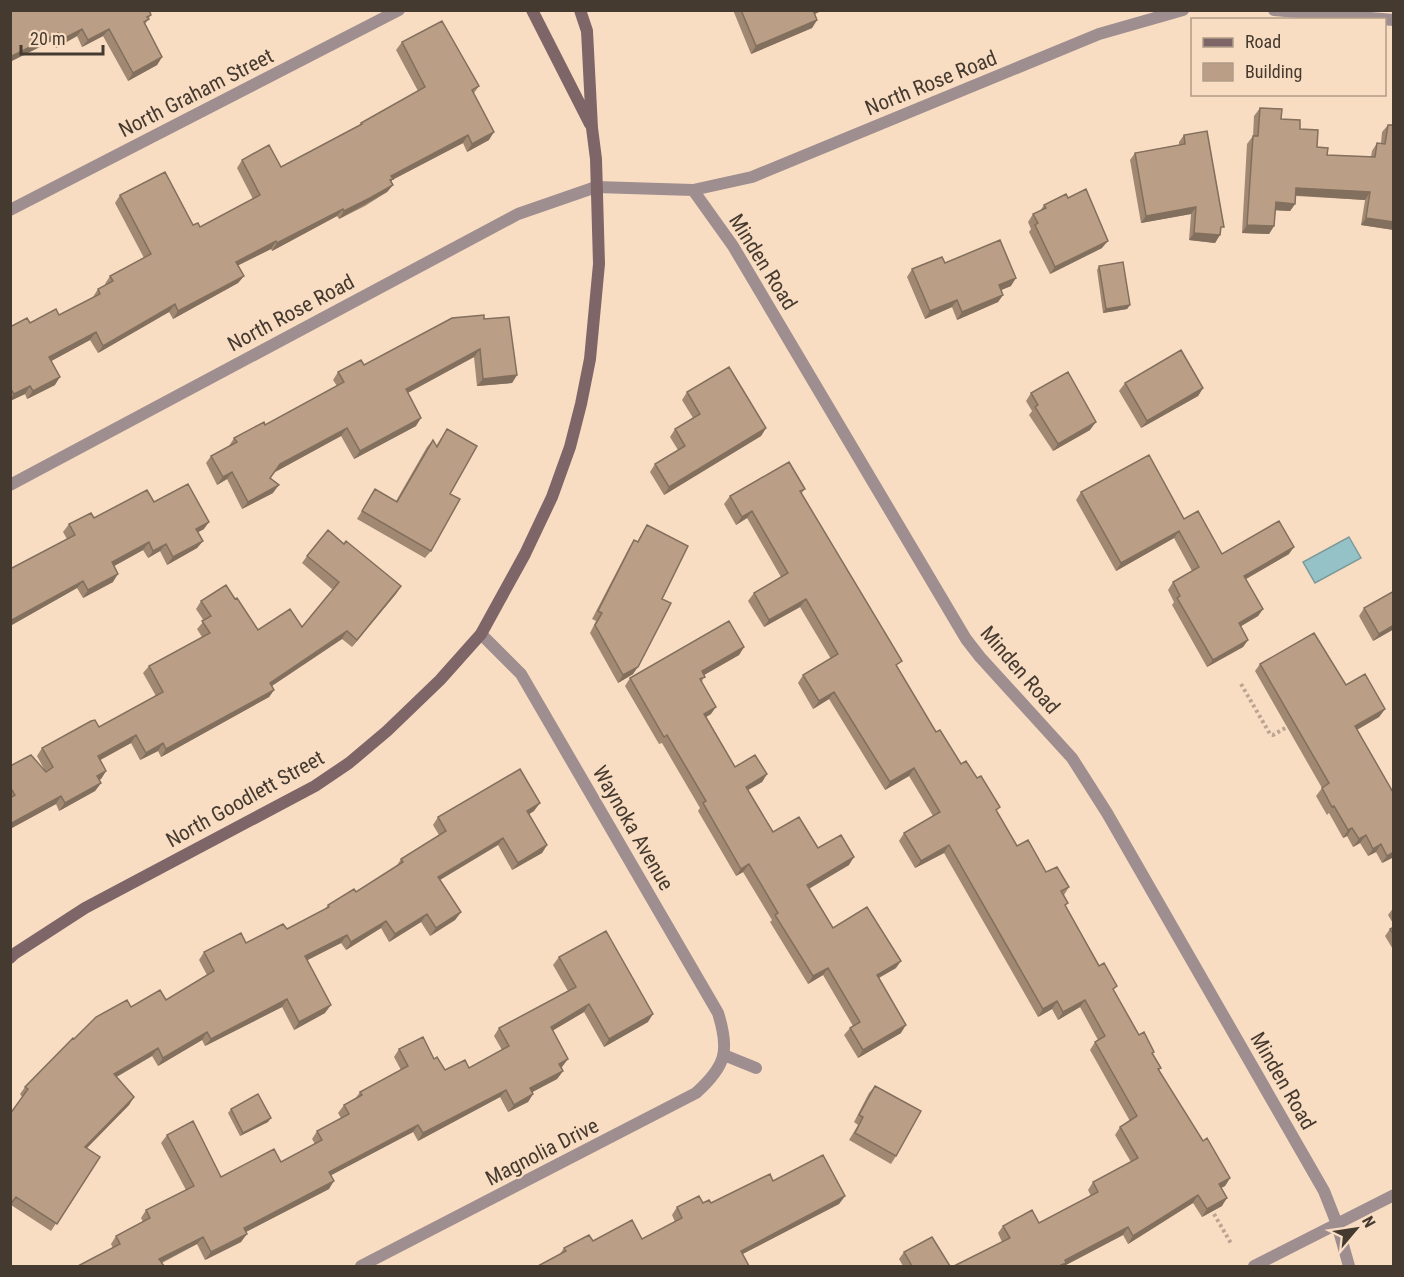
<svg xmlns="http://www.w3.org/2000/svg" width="1404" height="1277" viewBox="0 0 1404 1277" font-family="'Roboto Condensed',sans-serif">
  <rect width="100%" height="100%" fill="#f9ddc3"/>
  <path fill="#95c2c6" stroke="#7d9999" stroke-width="1.5" d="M1349 537 1361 558 1315 583 1303 562Z"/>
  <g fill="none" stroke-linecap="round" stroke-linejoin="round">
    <path stroke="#bba591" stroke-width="4" stroke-dasharray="3 3" stroke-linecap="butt" d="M1241 684 1270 734 1273 735 1287 727
      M1214 1214 1232 1245"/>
    <path stroke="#9f8e8f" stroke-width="12" d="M1274 10 1394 20
      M693 190 752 177 1099 34 1183 10
      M10 485 518 214 596 187 693 190 733 246 966 639 980 657 1072 758 1107 813 1324 1191 1337 1224 1349 1266
      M724 1055 756 1068
      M361 1266 696 1093C726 1066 730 1051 718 1013L521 674 481 634
      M1254 1266 1394 1195"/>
    <path stroke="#9f8e8f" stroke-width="12" d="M10 210 399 10"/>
    <path stroke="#7e6668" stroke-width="12" d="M532 10 590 124
      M10 958 14 954 85 908 315 786 349 763 387 731 440 680 481 634 525 554 552 497 570 447 581 404 590 359 599 264 596 159 592 128 587 31 580 10"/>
  </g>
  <path fill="#a08872" d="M10 10 151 15 145 24 162 57 157 65 128 81 103 36 82 47 77 36 56 48 52 41Z
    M733 10H823L815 14 817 20 812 28 751 54Z
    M402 42 479 86 474 93 489 140 467 152 463 143 392 180 391 182 393 185 387 192 365 206 339 219 337 216 272 251 271 249 238 265 244 276 238 283 173 319 169 312 98 353 90 340 51 361 55 385 27 399 25 394 10 401V327L59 315 93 297 98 289 106 285 105 284 110 276 144 258 115 203 120 195 193 225 200 227 253 199 237 168 242 160 281 167 359 126 361 123 418 91 396 50Z
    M1260 108 1300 129 1317 147 1327 155 1371 157 1372 151 1377 143H1381L1382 132 1388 125H1394V230L1361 225 1365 200 1296 196 1295 204 1290 211 1275 210 1274 226 1269 234 1242 233 1247 144 1253 136 1254 116Z
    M1184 135 1221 232 1215 243 1189 240 1191 214 1141 223 1130 160 1135 153 1179 145V142Z
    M1068 198 1102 248 1050 274 1029 232 1031 229 1028 222 1033 214 1040 211 1044 205Z
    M945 263 1011 286 1001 290 1003 295 998 302 957 320 952 307 925 319 907 277 912 269Z
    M1099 266 1130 305 1127 309 1103 313 1097 270Z
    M484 319 517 375 512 383 477 386 474 357 408 393 416 426 354 459 341 436 275 472 270 478 273 493 242 509 227 479 217 485 206 463 211 456 229 446 234 438 265 425 337 386 333 380 338 372 364 365Z
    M1125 383 1203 388 1198 396 1141 428 1119 391Z
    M687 392 766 428 761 436 664 495 650 472 655 464 678 450 670 437 675 429 693 418 682 400Z
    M1031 393 1090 430 1053 451 1029 415 1032 411 1026 401Z
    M447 429 450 494 431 551 425 558 357 519 375 489 396 501 427 447 433 440 436 446Z
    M805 489 801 494 898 668 936 732 997 812 1017 846 1046 872 1069 887 1064 895 1066 906 1139 1035 1153 1054 1161 1068 1159 1070 1203 1141 1230 1178 1225 1186 1221 1188 1222 1206 1202 1217 1193 1203 1128 1244 1123 1235 1064 1266 1002 1242 998 1233 1003 1226 1039 1223 1091 1196 1088 1190 1093 1182 1131 1162 1115 1135 1120 1127 1130 1121 1090 1050 1095 1042 1098 1040 1080 1007 1058 1020 1052 1009 1038 1017 944 853 915 868 899 841 904 833 933 816 909 776 885 790 829 699 813 709 798 683 803 675 831 659 800 607 764 627 748 601 754 593 781 577 747 518 736 525 724 504 730 496Z
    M1081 492 1184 519 1222 554H1289L1246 579 1263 609 1258 616 1241 626 1248 640 1243 647 1207 667 1172 605 1174 602 1168 590 1173 582 1192 571 1174 538 1116 571 1076 500Z
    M154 502 204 529 198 532 203 541 197 548 167 565 160 551 148 558 143 550 114 566 113 582 83 598 77 588 10 626V569L67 539 63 532 69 524Z
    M647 525 662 599 633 674 618 683 590 633 596 621 592 619 629 548 634 540 637 542Z
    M344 544 401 586 352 647 342 639 272 686 274 690 269 697 161 757 158 751 140 760 131 743 100 760 106 771 101 779 99 780 101 783 95 791 59 811 56 804 10 829V766L44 769 37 756 42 748 99 727 156 696 143 673 149 666 202 637 197 629 204 621 196 609 201 601 235 599 258 630 302 627 333 590 302 563 307 556Z
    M1364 608 1394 629 1373 641 1359 616Z
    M744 647 739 655 704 675 702 682 711 714 706 717 735 767 767 774 762 782 748 790 773 832 818 848 849 865 809 888 833 928 896 968 879 978 901 1033 858 1058 844 1035 850 1028 853 1026 823 975 808 984 770 922 772 920 743 872 736 876 698 811 700 808 662 743 659 744 625 686 630 678Z
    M1260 664 1346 685 1385 709 1379 717 1357 730 1394 857 1382 863 1376 852 1368 856 1360 843 1353 847 1347 836 1343 838 1329 813 1327 815 1316 796 1322 788 1255 671Z
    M534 811 529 814 547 845 542 853 512 870 498 845 440 880 461 912 455 920 430 936 421 922 389 942 381 928 346 950 341 943 307 960 325 1013 294 1030 282 1007 205 1046 202 1040 158 1066 152 1056 116 1077 134 1097 129 1105 87 1148 100 1157 51 1231 11 1205 22 1097 20 1094 25 1087 74 1039 131 1007 166 1000 207 975 199 960 204 952 246 943 287 929 325 909 328 905 356 892 396 867 401 859 439 835 433 825 438 817Z
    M1394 907V925L1388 915Z
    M1394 927V951L1385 936 1390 929Z
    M559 957 648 1022 604 1047 584 1012 552 1031 563 1071 557 1079 532 1092 533 1094 528 1102 508 1112 500 1097 418 1141 413 1132 331 1175 329 1189 246 1232 241 1242 205 1260 197 1244 162 1263 113 1248 111 1244 116 1236 143 1222 141 1218 146 1210 186 1190 161 1143 167 1135 221 1177 281 1162 315 1144 312 1139 317 1131 341 1118 338 1113 344 1105 355 1099 360 1092 401 1070 394 1057 399 1049 434 1059 445 1070 469 1068 502 1050 494 1036 499 1028 568 991 553 965Z
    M875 1086 896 1156 891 1164 849 1140 858 1125 854 1122 869 1093Z
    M231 1109 268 1122 240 1136 228 1113Z
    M773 1181 845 1196 839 1204 742 1254 559 1255 564 1248 593 1241 642 1239 675 1222 672 1215 677 1207 703 1203H711Z
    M904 1252 950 1266H903L899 1259Z"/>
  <path fill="#826f5d" d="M813 10H823L808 17Z
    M817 20 812 28 751 54 756 46Z
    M82 29 77 36 56 48 61 40Z
    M109 29 103 36 82 47 88 40Z
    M58 33 52 41 10 62V57Z
    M162 57 157 65 128 81 133 73Z
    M494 132 489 140 467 152 472 144Z
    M468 135 463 143 392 180 388 187 391 176Z
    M393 185 387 192 339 219 344 211Z
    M1296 188 1370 192 1365 200 1291 195Z
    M1276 202 1295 204 1290 211 1270 210Z
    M1196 207 1191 214 1141 223 1146 216Z
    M343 209 337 216 272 251 277 243Z
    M1366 218 1394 222V230L1361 225Z
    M1247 225 1274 226 1269 234 1242 233Z
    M1194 233 1220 235 1215 243 1189 240Z
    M276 241 271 249 231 269 236 262Z
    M1108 241 1102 248 1050 274 1055 267Z
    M244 276 238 283 173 319 178 311Z
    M1016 278 1011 286 994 293 999 285Z
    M1003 295 998 302 957 320 962 312Z
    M957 300 952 307 925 319 930 311Z
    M175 304 169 312 98 353 103 346Z
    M1130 305 1127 309 1103 313 1106 309Z
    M96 332 90 340 44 365 49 357Z
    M480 349 474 357 400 397 406 389Z
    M517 375 512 383 477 386 483 379Z
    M60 377 55 385 27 399 33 391Z
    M30 386 25 394 10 401V400L14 394Z
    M1203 388 1198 396 1141 428 1147 421Z
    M421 418 416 426 354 459 360 451Z
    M1096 422 1090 430 1053 451 1058 444Z
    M347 428 341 436 275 472 280 464Z
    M766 428 761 436 664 495 669 487Z
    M232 472 227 479 217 485 223 477Z
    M279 485 273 493 242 509 248 502Z
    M752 511 747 518 736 525 742 517Z
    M209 522 204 529 191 536 196 529Z
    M1179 531 1174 538 1116 571 1121 563Z
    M203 541 197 548 167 565 173 557Z
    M149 542 143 550 107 570 112 562Z
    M166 544 160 551 148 558 153 551Z
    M1294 547 1289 554 1239 583 1244 576Z
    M118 574 113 582 83 598 88 590Z
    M83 581 77 588 10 626V621Z
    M401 586 396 594 352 647 357 640Z
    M806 599 800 607 764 627 769 620Z
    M1263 609 1258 616 1233 631 1239 623Z
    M1394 625V629L1373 641 1379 634Z
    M347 631 342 639 264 691 270 683Z
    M1248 640 1243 647 1207 667 1213 660Z
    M744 647 739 655 697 679 702 671Z
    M638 667 633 674 618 683 623 675Z
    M274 690 269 697 161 757 166 749Z
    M834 692 829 699 813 709 819 701Z
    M716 707 711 714 699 721 704 714Z
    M1385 709 1379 717 1349 734 1355 726Z
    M136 735 131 743 93 764 98 756Z
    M163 743 158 751 140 760 146 753Z
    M914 768 909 776 885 790 890 782Z
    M106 771 101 779 91 784 97 776Z
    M767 774 762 782 741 794 746 787Z
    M101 783 95 791 59 811 65 803Z
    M61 796 56 804 10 829V824Z
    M540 803 534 811 521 819 527 811Z
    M1352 828 1347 836 1343 838 1348 830Z
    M1366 835 1360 843 1353 847 1359 839Z
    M503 838 498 845 433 884 438 877Z
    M1381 844 1376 852 1368 856 1373 849Z
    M547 845 542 853 512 870 518 863Z
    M949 845 944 853 915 868 921 861Z
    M1394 852V857L1382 863 1387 856Z
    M854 857 849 865 802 893 807 885Z
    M749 864 743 872 736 876 741 869Z
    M461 912 455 920 430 936 436 928Z
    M427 914 421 922 389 942 395 934Z
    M386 921 381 928 346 950 351 942Z
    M347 935 341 943 300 964 305 956Z
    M901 961 896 968 871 982 877 975Z
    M828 968 823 975 808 984 813 976Z
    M287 999 282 1007 205 1046 211 1039Z
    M1085 1000 1080 1007 1058 1020 1063 1012Z
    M1057 1001 1052 1009 1038 1017 1043 1009Z
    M589 1004 584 1012 545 1035 551 1027Z
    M331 1005 325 1013 294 1030 299 1022Z
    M653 1014 648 1022 604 1047 609 1039Z
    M906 1025 901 1033 858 1058 863 1050Z
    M207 1032 202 1040 158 1066 163 1058Z
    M158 1048 152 1056 108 1082 114 1074Z
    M568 1059 562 1067 554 1071 559 1064Z
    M563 1071 557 1079 525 1096 530 1088Z
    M506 1090 500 1097 418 1141 423 1133Z
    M533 1094 528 1102 508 1112 514 1105Z
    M134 1097 129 1105 80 1155 85 1147Z
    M271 1118 268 1122 240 1136 243 1133Z
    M418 1125 413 1132 324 1179 329 1172Z
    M1230 1178 1225 1186 1213 1192 1219 1184Z
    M334 1181 329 1189 238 1236 244 1228Z
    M1198 1195 1193 1203 1128 1244 1133 1236Z
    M845 1196 839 1204 735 1258 741 1251Z
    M1227 1198 1222 1206 1202 1217 1207 1209Z
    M1128 1227 1123 1235 1064 1266H1059L1065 1260Z
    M247 1234 241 1242 205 1260 211 1252Z
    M203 1237 197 1244 154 1266 159 1259Z"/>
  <path fill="#ba9e85" stroke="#826f5d" stroke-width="1.5" d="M10 10H149L151 15 147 17 149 19 144 22 162 57 133 73 109 29 88 40 82 29 61 40 58 33 10 57Z
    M741 10H813L817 20 756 46Z
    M442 21 479 86 472 90 494 132 472 144 468 135 391 176 393 179 390 180 393 185 370 198 344 211 343 209 277 243 276 241 236 262 244 276 178 311 175 304 103 346 96 332 49 357 60 377 33 391 30 386 14 394 10 388V327L27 318 30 323 56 309 59 315 100 294 98 289 113 281 110 276 151 254 120 195 165 172 193 225 198 223 200 227 260 195 242 160 269 145 281 167 362 124 361 123 425 87 402 42Z
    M1260 108 1282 109 1281 119 1300 120V129L1318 130 1317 147 1328 148 1327 155 1375 157 1377 143 1385 144 1388 125H1394V222L1366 218 1370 192 1296 188 1295 204 1276 202 1274 226 1247 225 1253 136H1258Z
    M1207 131 1224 227H1221L1220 235 1194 233 1196 207 1146 216 1135 153 1185 144 1184 135Z
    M1086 189 1108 241 1055 267 1035 225 1038 223 1033 214 1046 208 1044 205 1066 194 1068 198Z
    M1000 240 1016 278 999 285 1003 295 962 312 957 300 930 311 912 269 942 257 945 263Z
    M1123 262 1130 305 1106 309 1099 266Z
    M484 315V319L509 317 517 375 483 379 480 349 406 389 421 418 360 451 347 428 280 464 270 478 279 485 248 502 232 472 223 477 211 456 237 442 234 438 264 422 265 425 344 382 338 372 361 360 364 365 452 318Z
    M1181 350 1203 388 1147 421 1125 383Z
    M729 367 766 428 669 487 655 464 685 446 675 429 700 414 687 392Z
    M1068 372 1096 422 1058 444 1035 407 1038 405 1031 393Z
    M447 429 477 446 450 494 460 499 431 551 362 511 375 489 397 502 433 440 437 447Z
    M1149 455 1184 519 1198 511 1222 554 1279 521 1294 547 1244 576 1263 609 1239 623 1248 640 1213 660 1177 598 1180 596 1173 582 1199 567 1179 531 1121 563 1081 492Z
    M789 462 805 489 800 491 902 661 896 665 936 732 940 730 961 764 966 761 977 778 981 776 1000 807 996 810 1017 846 1028 840 1046 872 1057 867 1069 887 1061 891 1068 903 1065 905 1099 966 1104 963 1117 986 1113 989 1139 1035 1144 1032 1154 1052 1152 1053 1161 1068 1158 1069 1203 1141 1207 1138 1230 1178 1219 1184 1227 1198 1207 1209 1198 1195 1133 1236 1128 1227 1065 1260 1066 1263 1059 1266H954L1010 1238 1003 1226 1032 1210 1039 1223 1098 1192 1093 1182 1138 1158 1120 1127 1137 1116 1095 1042 1105 1036 1085 1000 1063 1012 1057 1001 1043 1009 949 845 921 861 904 833 940 812 914 768 890 782 834 692 819 701 803 675 838 654 806 599 769 620 754 593 788 573 752 511 742 517 730 496Z
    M188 484 209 522 196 529 203 541 173 557 166 544 153 551 149 542 112 562 118 574 88 590 83 581 10 621V569L75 535 69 524 91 513 94 518 147 490 154 502Z
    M647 525 688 546 662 599 671 603 638 667 623 675 595 625 602 613 598 611 634 540 638 542Z
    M328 530 344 544 346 541 401 586 357 640 347 631 270 683 274 690 166 749 163 743 146 753 136 735 98 756 106 771 97 776 101 783 65 803 61 796 10 824V798L15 795 10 787V766L31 755 46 772 53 767 42 748 91 721 95 720 99 727 163 692 149 666 210 633 202 621 211 616 201 601 226 585 235 599 237 598 258 630 290 609 302 627 339 582 307 556Z
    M1394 591V625L1379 634 1364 608Z
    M729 621 744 647 702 671 705 677 700 679 716 707 704 714 735 767 755 755 767 774 746 787 773 832 799 817 818 848 841 835 854 857 807 885 833 928 867 907 901 961 877 975 906 1025 863 1050 850 1028 860 1022 828 968 813 976 775 915 778 913 749 864 741 869 703 803 706 801 667 735 664 737 630 678Z
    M1314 633 1346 685 1365 674 1385 709 1355 726 1394 794V852L1387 856 1381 844 1373 849 1366 835 1359 839 1352 828 1348 830 1334 806 1332 807 1322 788 1329 783 1260 664Z
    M520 769 540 803 527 811 547 845 518 863 503 838 438 877 461 912 436 928 427 914 395 934 386 921 351 942 347 935 305 956 331 1005 299 1022 287 999 211 1039 207 1032 163 1058 158 1048 114 1074 134 1097 85 1147 100 1157 57 1224 16 1197 10 1205V1114L28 1089 25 1087 73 1038 74 1039 96 1017 127 1000 131 1007 160 990 166 1000 214 971 204 952 241 933 246 943 283 924 287 929 329 907 328 905 354 889 356 892 403 862 401 859 446 831 438 817Z
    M1394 927V935L1390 929Z
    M606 931 653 1014 609 1039 589 1004 551 1027 568 1059 559 1064 563 1071 530 1088 533 1094 514 1105 506 1090 423 1133 418 1125 329 1172 334 1181 244 1228 247 1234 211 1252 203 1237 159 1259 164 1266H78L120 1244 116 1236 150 1218 146 1210 194 1186 167 1135 193 1121 221 1177 274 1149 281 1162 322 1140 317 1131 349 1114 344 1105 362 1095 360 1092 408 1066 399 1049 423 1037 434 1059 437 1057 445 1070 465 1060 469 1068 509 1046 499 1028 574 988 576 987 559 957Z
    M875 1086 921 1111 896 1156 855 1133 863 1117 859 1115Z
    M258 1094 271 1118 243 1133 231 1109Z
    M823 1155 845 1196 741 1251 749 1266H538L566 1251 564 1248 589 1235 593 1241 632 1220 642 1239 682 1218 677 1207 699 1196 703 1203 709 1200 711 1203 770 1174 773 1181Z
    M932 1237 950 1266H912L904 1252Z"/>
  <g text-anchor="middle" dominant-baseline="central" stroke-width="4.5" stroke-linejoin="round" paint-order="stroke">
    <g font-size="21" fill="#453a30" stroke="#f9ddc3">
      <text transform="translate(931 83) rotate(-22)">North Rose Road</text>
      <text transform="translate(196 93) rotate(-27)">North Graham Street</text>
      <text transform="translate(763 262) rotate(58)">Minden Road</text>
      <text transform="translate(291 313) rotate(-28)">North Rose Road</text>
      <text transform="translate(1020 670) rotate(49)">Minden Road</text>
      <text transform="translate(245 799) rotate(-29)">North Goodlett Street</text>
      <text transform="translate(633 828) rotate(60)">Waynoka Avenue</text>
      <text transform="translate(1283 1081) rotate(60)">Minden Road</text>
      <text transform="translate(542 1152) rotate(-27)">Magnolia Drive</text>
    </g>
  </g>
  <rect width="1404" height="1277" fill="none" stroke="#453a30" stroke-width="24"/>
  <rect x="1191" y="18" width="195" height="78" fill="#f9ddc3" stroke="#b19c88" stroke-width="1.5"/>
  <rect x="1203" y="38" width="30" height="9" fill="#7e6668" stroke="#b19c88" stroke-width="1.5"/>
  <text x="1245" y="48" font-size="18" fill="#453a30">Road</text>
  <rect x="1203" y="63" width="30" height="18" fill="#ba9e85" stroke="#b19c88" stroke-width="1.5"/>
  <text x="1245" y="78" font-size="18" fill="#453a30">Building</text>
  <g transform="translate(1356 1229) rotate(61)" stroke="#f9ddc3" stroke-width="4.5" paint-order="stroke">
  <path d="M0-4.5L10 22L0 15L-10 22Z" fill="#453a30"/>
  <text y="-9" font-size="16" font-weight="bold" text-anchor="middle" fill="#453a30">N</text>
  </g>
  <path d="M21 45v9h82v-9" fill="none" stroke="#453a30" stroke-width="3"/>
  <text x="30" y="45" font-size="18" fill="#453a30" stroke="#f9ddc3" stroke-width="4.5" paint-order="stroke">20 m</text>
</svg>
